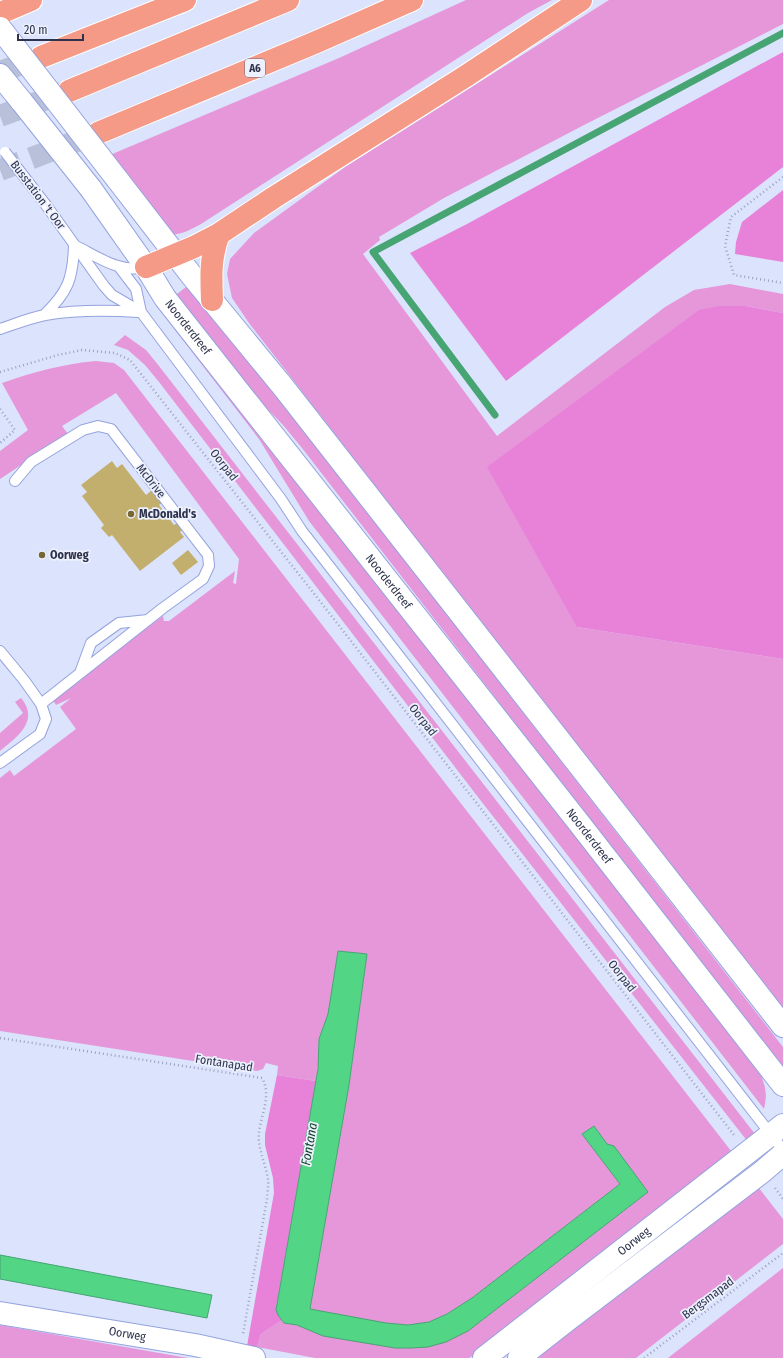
<svg xmlns="http://www.w3.org/2000/svg" width="783" height="1358" viewBox="0 0 783 1358" font-family="'Fira Sans Condensed',sans-serif">
  <rect width="100%" height="100%" fill="#dce3fc"/>
  <path fill="#e697d9" d="M466 0H552L528 13 201 224C190 230 180 236 166 234L110 155 339 58Z
    M609 0H783V24L586 124 444 198 379 237 380 240 363 254 497 436 665 307 694 290 730 284 783 294V313L746 306 577 627 783 659V1013L249 323 232 298 227 274 230 259 254 233 345 167Z
    M190 284 783 1047V1069L302 448 283 425 235 376 173 297Z
    M164 305 758 1069C765 1084 768 1092 764 1109L309 521 259 439 159 309Z
    M125 335 146 350 159 366 755 1134 748 1142 481 801 159 382 145 365 128 350 114 345Z
    M96 361 114 363 124 370 735 1156 496 1342 469 1358H315L257 1347 261 1334 282 1320 284 1323 297 1325 395 1348C425 1349 440 1344 468 1331L648 1192 607 1144 594 1126 582 1134 620 1184 472 1298C459 1306 444 1317 429 1322 397 1331 343 1315 310 1309L349 1085 367 954 338 951 328 1014 319 1039 318 1066 316 1081 277 1075 278 1066 266 1063 263 1069 257 1071 0 1031V778L10 770 14 776 76 729 60 707 71 698 56 705 53 700 118 649 163 616 164 621H169L235 571 233 583 236 584 239 559 116 393 62 426 68 434 0 479V451L28 430 2 383C34 372 62 364 96 361Z
    M21 698C40 721 17 737 0 751V733L23 713 15 702Z
    M755 1183 783 1219V1244L636 1358H529Z
    M783 1268V1358H668Z
    M0 1325 188 1358H0Z"/>
  <path fill="#e882d9" d="M783 52V167L506 381 410 253 467 224Z
    M783 190V262L735 254 736 242 742 222Z
    M719 306H746L783 313V659L577 627 487 467 699 310Z
    M277 1075 316 1081 276 1309 282 1320 261 1334 257 1347 247 1346 274 1193 273 1178 265 1145V1134Z"/>
  <path fill="#52d584" stroke="#47a473" d="M338 951 367 954 349 1085 310 1309 386 1323 408 1325 429 1322 447 1314 472 1298 620 1184 582 1134 594 1126 607 1144 614 1146 648 1192 468 1331 446 1342 428 1347 411 1348H395L323 1336 297 1325 284 1323 278 1315 276 1310 318 1069 319 1039 328 1014Z
    M0 1255 212 1295 207 1318 0 1279Z"/>
  <g fill="none" stroke-linecap="round" stroke-linejoin="round">
    <path stroke="#47a473" stroke-width="7" d="M495 415 373 252 783 33"/>
  </g>
  <path fill="#c3af6d" d="M112 461 117 468 122 464 146 495 152 490 162 503 159 505 174 525 177 523 182 530 180 532 184 537 140 571 112 535 109 537 101 528 104 525 82 496 87 492 81 485Z
    M188 550 198 562 181 575 172 563Z"/>
  <g fill="none" stroke-linecap="round" stroke-linejoin="round">
    <path stroke="#b9c0d9" stroke-width="22" stroke-dasharray="22 11" stroke-linecap="butt" d="M0 72 41 57
      M0 116 69 91
      M0 170 98 133"/>
    <g stroke="#94a3de" stroke-width="12">
      <path id="lane" d="M46 205 104 286 112 295 141 312 281 499 302 531 783 1150
        M76 246C98 257 121 274 146 267
        M120 268 136 289 141 312
        M44 315C68 292 73 279 74 245
        M0 329C15 324 30 318 45 315 75 310 107 310 138 312
        M15 481 31 462 83 430 98 426 111 429 208 555 209 566 203 579 163 608 41 704
        M0 651 24 680 41 704 46 719 40 734 0 763
        M80 673 91 643 119 623 148 620"/>
    </g>
    <g stroke="#94a3de" stroke-width="24">
      <g id="secondary">
        <path d="M0 75 22 102"/>
        <path d="M117 179 192 276 284 388 783 1026"/>
        <path id="s1" d="M91 189 146 267 165 298 579 823 783 1085"/>
        <path id="s2" d="M0 1313 195 1345 254 1358"/>
        <path id="s3" d="M484 1358 783 1125"/>
        <path d="M519 1358 566 1321 762 1172 783 1154"/>
      </g>
    </g>
    <g stroke="#fff" stroke-width="24">
      <path id="highway" d="M3 12 31 0
        M41 57 185 0
        M69 91 288 0
        M98 133 314 43 412 0
        M146 267 194 247 219 234 273 198 466 76 581 0
        M212 300C211 275 210 258 219 234"/>
    </g>
    <path stroke="#9ca3bc" stroke-width="2.5" stroke-dasharray="1 3" stroke-linecap="butt" d="M783 177 731 217 725 246 734 275 783 283
      M0 372 58 355 82 350 115 353 130 360 323 605 734 1135
      M0 409 15 430 0 443
      M0 1038 262 1078C272 1095 261 1115 259 1132 257 1148 266 1164 268 1180 269 1186 267 1193 267 1199L243 1334
      M775 1188 783 1199
      M644 1358 783 1253"/>
    <use href="#lane" stroke="#fff" stroke-width="10"/>
    <use href="#secondary" stroke="#fff" stroke-width="22"/>
    <use href="#highway" stroke="#f59a86" stroke-width="22"/>
    <g stroke="#94a3de" stroke-width="12" stroke-linecap="butt">
      <path id="lane-bridge" d="M5 152 46 205"/>
    </g>
    <g stroke="#94a3de" stroke-width="24" stroke-linecap="butt">
      <path id="secondary-bridge" d="M0 28 117 179
        M22 102 91 189"/>
    </g>
    <use href="#lane-bridge" stroke="#fff" stroke-width="10"/>
    <use href="#secondary-bridge" stroke="#fff" stroke-width="22"/>
  </g>
  <g fill="#766735" stroke="#edf1fe" stroke-width="1.5">
    <circle cx="131" cy="514" r="4"/>
    <circle cx="42" cy="555" r="4"/>
  </g>
  <g text-anchor="middle" dominant-baseline="central" stroke-width="3.5" stroke-linejoin="round" paint-order="stroke">
    <rect fill="#edf1fe" stroke="#676c81" stroke-width="1" x="245" y="59" width="20" height="18" rx="3"/>
    <g font-size="11" font-weight="bold" fill="#2d334c">
      <text x="255" y="68">A6</text>
    </g>
    <g font-size="12" fill="#2d334c" stroke="#edf1fe">
      <text transform="translate(38 195) rotate(53)">Busstation 't Oor</text>
      <text stroke="none"><textPath href="#s1" startOffset="169">Noorderdreef</textPath></text>
      <text transform="translate(224 465) rotate(52)">Oorpad</text>
      <text transform="translate(151 481) rotate(52)">McDrive</text>
      <text stroke="none"><textPath href="#s1" startOffset="493">Noorderdreef</textPath></text>
      <text transform="translate(423 720) rotate(52)">Oorpad</text>
      <text stroke="none"><textPath href="#s1" startOffset="817">Noorderdreef</textPath></text>
      <text transform="translate(622 976) rotate(52)">Oorpad</text>
      <text transform="translate(224 1063) rotate(9)">Fontanapad</text>
      <text stroke="none"><textPath href="#s3" startOffset="190">Oorweg</textPath></text>
      <text transform="translate(708 1298) rotate(-37)">Bergsmapad</text>
      <text stroke="none"><textPath href="#s2" startOffset="129">Oorweg</textPath></text>
    </g>
    <g font-size="12" font-weight="bold" fill="#2d334c" stroke="#edf1fe" text-anchor="start">
      <text x="139" y="514">McDonald's</text>
      <text x="50" y="555">Oorweg</text>
    </g>
    <g font-size="13" font-style="italic" fill="#073f1f" stroke="#edf1fe">
      <text transform="translate(309 1144) rotate(-80)">Fontana</text>
    </g>
  </g>
  <path d="M18 34v6h65v-6" fill="none" stroke="#2d334c" stroke-width="2"/>
  <text x="24" y="34" font-size="12" fill="#2d334c" stroke="#edf1fe" stroke-width="3" paint-order="stroke">20 m</text>
</svg>
